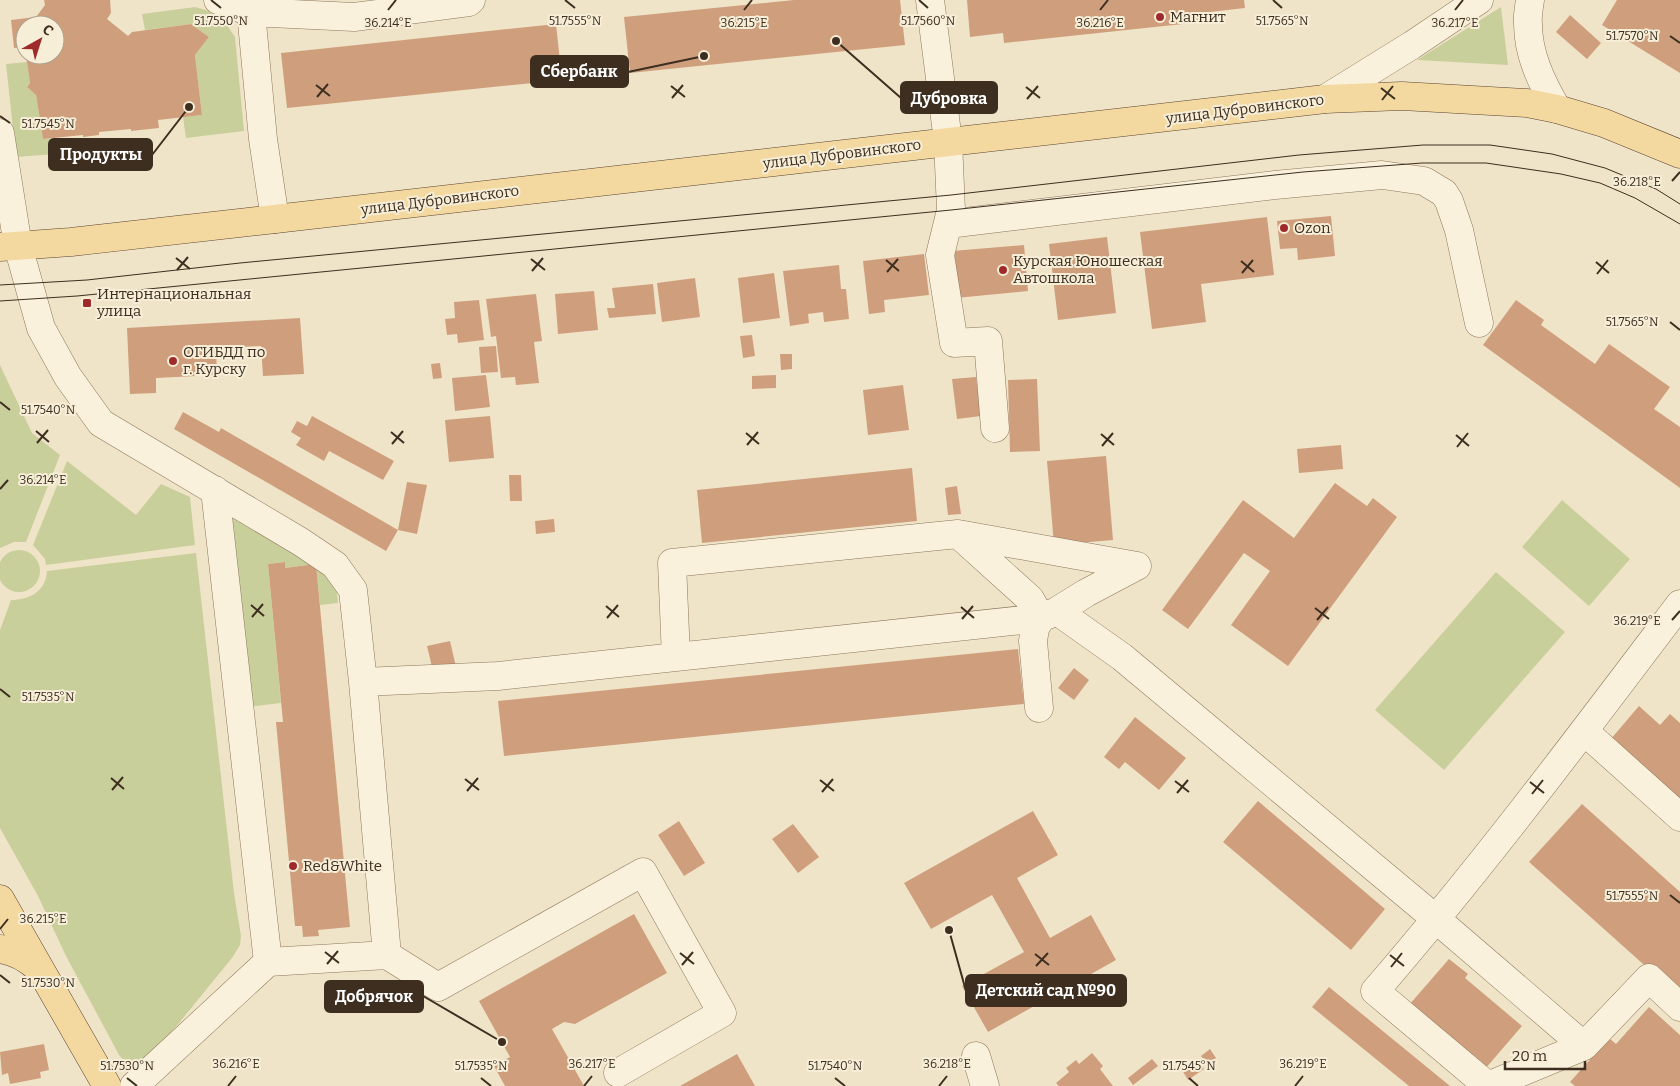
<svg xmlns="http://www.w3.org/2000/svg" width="1680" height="1086" viewBox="0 0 1680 1086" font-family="Bitter,serif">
  <rect width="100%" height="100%" fill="#f0e4c8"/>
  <path fill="#c9cf9b" d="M195 7 206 10 225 22 235 37 244 131 186 138 183 117 202 115 195 55 209 37 191 24 145 30 142 14Z
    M1501 7 1508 65 1417 60Z
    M27 62 30 83 27 87 36 95 43 139 55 138 56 154 16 157 6 64Z
    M0 365 32 433 60 455 26 542H14L0 548Z
    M67 461 136 515 161 484 190 497 195 545 46 565 45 559 33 545Z
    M1562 500 1630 559 1589 606 1522 547Z
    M226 507 328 568 336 583 338 603 320 605 316 564 285 568 284 562 268 564 281 703 247 707Z
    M-2 571a21 21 0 1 1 42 0a21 21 0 1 1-42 0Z
    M196 553 234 893 241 936 240 945 232 958 144 1066 137 1068 127 1064 119 1055 66 956 38 896 0 828V630L11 600C30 600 46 591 47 571Z
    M1496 572 1565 632 1444 770 1375 710Z"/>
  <path fill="#cf9f7d" d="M44 0H110L111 13 107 19 128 36 132 32 191 24 209 37 195 55 202 115 158 120 159 128 131 131V129L99 132V135L83 137V135L43 139 36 95 27 87 30 83 26 55H55V25H25V47L14 48 11 20 36 17 45 5Z
    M794 0H900L905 45 630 73 624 17Z
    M967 0H1244L1245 8 1210 12 1211 21 1004 43 1003 33 970 37Z
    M1617 0H1680V73L1602 25Z
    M1570 15 1601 43 1587 59 1556 32Z
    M556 24 562 80 287 108 281 53Z
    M1331 216 1335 256 1298 260 1297 248 1280 249 1277 221Z
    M1267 217 1274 275 1201 284 1206 322 1152 329 1140 232Z
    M1107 237 1116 313 1058 320 1049 244Z
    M1024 245 1028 291 956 298 952 251Z
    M924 254 929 295 884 300 885 312 869 314 863 261Z
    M839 265 841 289H846L849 319 824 322 823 312 808 314 809 323 790 326 783 271Z
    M774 273 780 318 743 323 738 278Z
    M695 278 700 317 662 322 657 283Z
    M653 284 656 314 609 318 607 308H615L612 288Z
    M594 291 598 330 558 334 555 294Z
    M536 294 542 341 534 342 539 383 516 385 515 377 501 378 496 336 491 337 486 299Z
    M479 300 484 340 458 343 457 334 447 335 445 319 455 318 454 302Z
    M1516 300 1544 320 1541 325 1595 364 1609 344 1670 387 1654 409 1680 427V488L1483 345Z
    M300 318 304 374 263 376 261 346 216 348 217 375 156 378V393L130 394 127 328Z
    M752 335 755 356 743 358 740 336Z
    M496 346 498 372 481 373 479 347Z
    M780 354H792V369L781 370Z
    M440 363 442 378 433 379 431 364Z
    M486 375 490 407 455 411 452 378Z
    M776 375V388L752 389V376Z
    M976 377 981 416 957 419 952 379Z
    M1037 379 1040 451 1010 452 1008 380Z
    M903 385 909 430 868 435 863 390Z
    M183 412 219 432 221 428 398 530 386 551 174 429Z
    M312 416 394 461 383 480 329 451 324 461 296 445 301 438 291 432 297 421 307 426Z
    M490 416 494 458 449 462 445 420Z
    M1341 445 1343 469 1299 473 1297 449Z
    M1106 456 1113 540 1054 545 1047 461Z
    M912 468 917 521 702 543 697 490Z
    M509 475H521L522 501H510Z
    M407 482 427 485 417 534 398 530Z
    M1335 483 1367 506 1373 498 1397 517 1288 666 1231 625 1270 571 1244 553 1188 629 1162 610 1243 500 1294 538Z
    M957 486 961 514 948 515 945 488Z
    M554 519 555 532 536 534 535 521Z
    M285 562V568L316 564 350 927 318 930 319 936 303 937 302 926H295L276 722H283L268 564Z
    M450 641 456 667 433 671 427 646Z
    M1018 649 1024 704 504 756 498 701Z
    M1074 668 1089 680 1074 700 1058 688Z
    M1639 706 1660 725 1670 714 1680 723V799L1610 740Z
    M1135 717 1186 758 1159 790 1125 762 1119 769 1104 757Z
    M1258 801 1385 909 1351 950 1223 842Z
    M1582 804 1680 892V997L1529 862Z
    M1033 811 1058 855 1017 878 1050 938 1091 915 1116 960 988 1032 962 986 1024 952 992 895 931 929 904 883Z
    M679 821 705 863 684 876 658 835Z
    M793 824 819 857 798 873 772 839Z
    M634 914 667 973 575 1024 564 1022 552 1029 584 1086H505L494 1066 510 1057 479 1001Z
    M1449 959 1468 974 1465 978 1522 1026 1485 1069 1409 1005Z
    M1329 987 1450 1086H1409L1312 1007Z
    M1649 1007 1680 1035V1086H1575L1570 1082 1609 1038 1616 1044Z
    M44 1044 49 1070 40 1072 41 1078 10 1084 8 1073 2 1075 0 1052Z
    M1210 1049 1216 1058 1207 1064 1201 1056Z
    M1092 1053 1103 1066 1100 1069 1113 1086H1059L1056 1083 1069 1072 1066 1068 1076 1060 1079 1064Z
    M737 1054 755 1086H680Z
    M1152 1059 1158 1066 1133 1085 1128 1078Z
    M1198 1059 1204 1069 1188 1080 1182 1070Z"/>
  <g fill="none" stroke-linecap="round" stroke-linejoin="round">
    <g stroke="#8d765c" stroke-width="29">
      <path id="minor" d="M218 0 251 12
        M930 0 948 141 951 210 940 255 954 343 988 341 995 428
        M1530 0C1529 8 1527 16 1528 24 1528 55 1542 83 1557 109
        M1325 99 1412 45 1479 0
        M0 133 18 246 41 328 68 377 101 423 301 542 335 565 353 590 363 682 387 955 268 962
        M275 219 263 139 251 12 354 17 469 2 471 0
        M948 224 1275 185 1382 175 1424 181 1444 193 1449 201 1459 230 1479 323
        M958 534 1137 566
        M1057 611 1122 657 1436 919 1584 1046
        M363 682 498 676 1041 618 1030 599 958 534 672 563 676 657
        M1039 708 1033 641 1035 628 1041 618 1057 611 1086 593 1137 566
        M1584 731 1680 817
        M387 955 438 987 643 872 722 1013 618 1073
        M976 1056 985 1086
        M134 1086 268 962 215 490
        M1488 1086 1375 991C1482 867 1581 735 1680 604
        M1488 1086 1584 1046 1649 978 1680 1007"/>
    </g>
    <g stroke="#5b4430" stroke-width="29">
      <path id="major" d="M0 247 71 242 275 219 1325 99 1402 96 1527 103 1557 109 1604 123 1680 154
        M0 899 107 1086
        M0 949C15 951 26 957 38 968"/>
    </g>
    <use href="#minor" stroke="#faf1dc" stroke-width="28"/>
    <use href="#major" stroke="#f3d9a0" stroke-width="28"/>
    <path stroke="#3d2e20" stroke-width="1" d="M0 285 87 280 240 263 951 195 1299 155 1423 145H1490L1552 154 1605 168 1656 189 1680 204
      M0 301 77 296 951 210 1303 172 1422 163H1486L1561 174 1600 183 1635 198 1680 224"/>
  </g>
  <path fill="none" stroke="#3d2e20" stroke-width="2" d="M211 0 221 8M565 0 575 8M919 0 928 8M1273 0 1282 8M388 10 396 0M744 10 752 0M1100 10 1108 0M1455 10 1463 0M1670 36 1680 43M316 85 330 96M671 86 685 97M1026 87 1040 98M1381 88 1395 99M317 97 328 84M672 98 683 85M1027 99 1038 86M1382 100 1393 86M0 116 10 123M1672 181 1680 172M176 258 190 269M531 259 545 270M886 260 899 271M1241 261 1254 272M1596 262 1609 273M177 270 188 257M532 271 543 258M887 272 898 259M1242 273 1253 260M1597 274 1608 260M1670 322 1680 330M0 402 10 410M36 431 49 442M391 432 404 443M746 433 759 444M1101 434 1114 445M1456 435 1469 446M37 443 48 430M392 444 403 431M747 445 758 432M1102 446 1113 433M1457 447 1468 433M0 489 8 480M251 605 264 616M606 606 619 617M961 607 974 618M1315 608 1329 619M252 617 263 604M607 618 618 605M962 619 973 606M1317 620 1328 607M1672 620 1680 611M0 689 10 697M111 778 124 789M465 779 479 790M820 780 834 791M1175 781 1189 792M1530 782 1544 793M112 790 123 777M467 791 478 778M822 792 833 779M1177 793 1188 780M1532 794 1543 780M1670 895 1680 903M0 929 8 919M325 952 339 963M680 953 694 964M1035 954 1049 965M1390 955 1404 966M327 964 338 951M682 965 693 952M1036 966 1048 953M1391 967 1402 953M0 975 10 983M127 1078 137 1086M481 1078 491 1086M835 1078 845 1086M1189 1078 1198 1086M228 1086 236 1076M584 1086 592 1076M939 1086 947 1076M1295 1086 1303 1076"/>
  <g fill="#9e2a2b" stroke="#f7eed8" stroke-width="2">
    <circle cx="1160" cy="17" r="5"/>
    <circle cx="1284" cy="228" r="5"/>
    <circle cx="1003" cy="270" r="5"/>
    <rect x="82" y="298" width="10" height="10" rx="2.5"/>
    <circle cx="173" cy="361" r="5"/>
    <circle cx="293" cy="866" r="5"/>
  </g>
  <g text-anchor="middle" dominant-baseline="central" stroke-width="4" stroke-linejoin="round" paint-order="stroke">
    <g font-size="15" fill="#3d2e20" stroke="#f7eed8" text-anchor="start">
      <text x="1170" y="17">Магнит</text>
      <text x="1294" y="228">Ozon</text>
      <text x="1013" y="261">Курская Юношеская<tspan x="1013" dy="17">Автошкола</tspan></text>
      <text x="97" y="294">Интернациональная<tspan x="97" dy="17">улица</tspan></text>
      <text x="183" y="352">ОГИБДД по<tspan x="183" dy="17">г. Курску</tspan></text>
      <text x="303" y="866">Red&amp;White</text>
    </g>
    <g font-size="15" fill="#3d2e20" stroke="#f7eed8">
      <text transform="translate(1245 109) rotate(-7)">улица Дубровинского</text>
      <text transform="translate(842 154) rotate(-7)">улица Дубровинского</text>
      <text transform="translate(440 200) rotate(-7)">улица Дубровинского</text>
    </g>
  </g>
  <g font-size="12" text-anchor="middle" fill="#3d2e20" stroke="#f7eed8" stroke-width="4" stroke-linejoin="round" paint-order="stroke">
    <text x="221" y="25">51.7550°N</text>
    <text x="575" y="25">51.7555°N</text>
    <text x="928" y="25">51.7560°N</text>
    <text x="1282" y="25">51.7565°N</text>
    <text x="388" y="27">36.214°E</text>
    <text x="744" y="27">36.215°E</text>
    <text x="1100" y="27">36.216°E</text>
    <text x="1455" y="27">36.217°E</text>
    <text x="1632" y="40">51.7570°N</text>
    <text x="48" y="128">51.7545°N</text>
    <text x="1637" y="186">36.218°E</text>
    <text x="1632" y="326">51.7565°N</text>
    <text x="48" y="414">51.7540°N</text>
    <text x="43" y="484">36.214°E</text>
    <text x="1637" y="625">36.219°E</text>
    <text x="48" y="701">51.7535°N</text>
    <text x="1632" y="900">51.7555°N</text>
    <text x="43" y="923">36.215°E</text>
    <text x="48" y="987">51.7530°N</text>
    <text x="236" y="1068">36.216°E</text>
    <text x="592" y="1068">36.217°E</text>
    <text x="947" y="1068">36.218°E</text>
    <text x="1303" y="1068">36.219°E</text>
    <text x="127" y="1070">51.7530°N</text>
    <text x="481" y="1070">51.7535°N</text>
    <text x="835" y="1070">51.7540°N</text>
    <text x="1189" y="1070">51.7545°N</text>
  </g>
  <path fill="none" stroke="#3d2e20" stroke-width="2" d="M704 56L628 72M836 41L901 98M189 107L152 155M949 930L966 991M502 1042L423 996"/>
  <g fill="#3d2e20" stroke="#f7eed8" stroke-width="2">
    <circle cx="704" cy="56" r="5"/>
    <circle cx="836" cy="41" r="5"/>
    <circle cx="189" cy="107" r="5"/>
    <circle cx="949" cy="930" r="5"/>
    <circle cx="502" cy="1042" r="5"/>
  </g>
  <g fill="#3d2e20" stroke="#3d2e20" stroke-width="2">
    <rect x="531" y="56" width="97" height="31" rx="5"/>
    <rect x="901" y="82" width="96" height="31" rx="5"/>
    <rect x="49" y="139" width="103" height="31" rx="5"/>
    <rect x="966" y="975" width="160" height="31" rx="5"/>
    <rect x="325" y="981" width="98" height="31" rx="5"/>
  </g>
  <g font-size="16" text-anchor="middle" font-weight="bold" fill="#fff">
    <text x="579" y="77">Сбербанк</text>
    <text x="949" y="104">Дубровка</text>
    <text x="101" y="160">Продукты</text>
    <text x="1046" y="996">Детский сад №90</text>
    <text x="374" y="1002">Добрячок</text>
  </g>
  <g transform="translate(40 40) rotate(39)"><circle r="24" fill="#f7eed8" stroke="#ada18e"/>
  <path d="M0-4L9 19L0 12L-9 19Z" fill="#9e2a2b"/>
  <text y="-8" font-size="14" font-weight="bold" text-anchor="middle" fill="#3d2e20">С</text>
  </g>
  <path d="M1505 1061v8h80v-8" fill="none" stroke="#3d2e20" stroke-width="2.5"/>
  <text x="1512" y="1061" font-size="15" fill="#3d2e20" stroke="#f7eed8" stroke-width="4" paint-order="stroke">20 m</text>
</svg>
